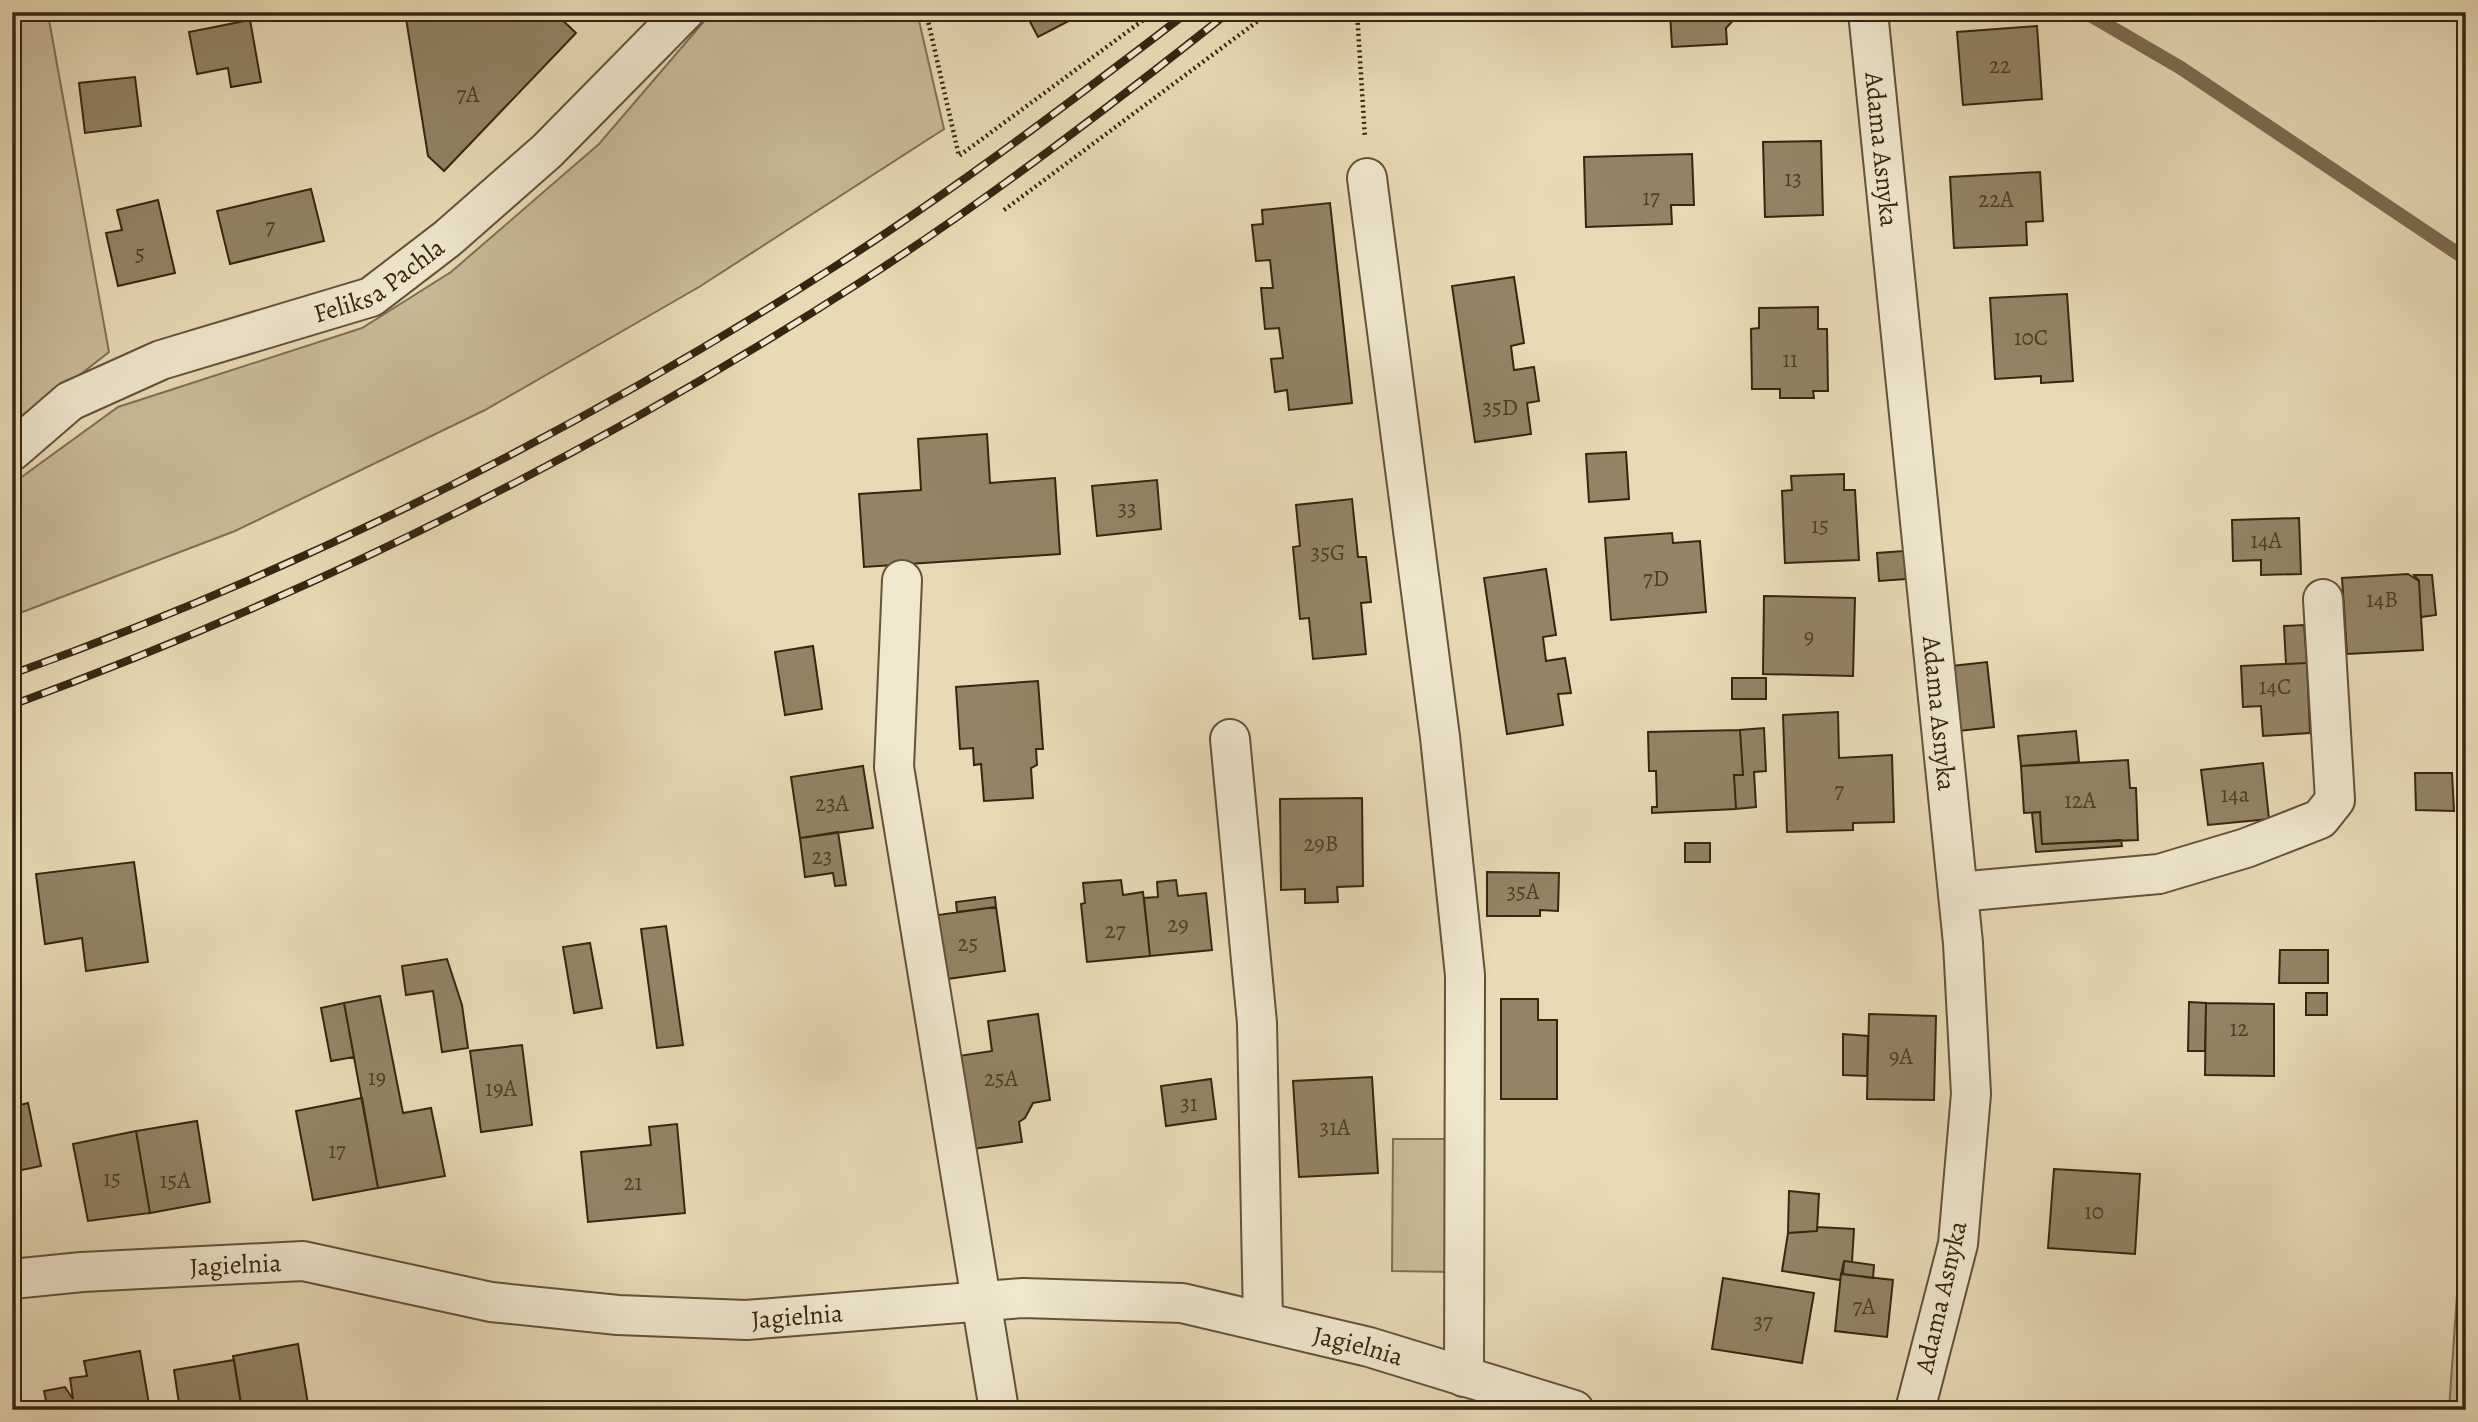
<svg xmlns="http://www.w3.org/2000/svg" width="2478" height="1422" viewBox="0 0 2478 1422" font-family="Alegreya,serif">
  <rect width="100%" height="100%" fill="#e7dab4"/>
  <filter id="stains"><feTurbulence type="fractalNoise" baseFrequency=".00286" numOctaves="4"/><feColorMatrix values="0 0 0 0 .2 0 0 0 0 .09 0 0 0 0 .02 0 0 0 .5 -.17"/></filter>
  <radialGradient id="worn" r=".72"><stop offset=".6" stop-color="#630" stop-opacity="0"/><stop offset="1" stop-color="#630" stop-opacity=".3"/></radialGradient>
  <path fill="#c9bb98" stroke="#807054" stroke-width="2" d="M12 12H82L49 20 109 352 12 428Z
    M712 12H917L944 129 699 287 485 410 235 531 12 616V484L118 407 362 328 451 272 599 144Z
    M1393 1139H1452V1272L1392 1271Z
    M2466 1164V1410H2449Z"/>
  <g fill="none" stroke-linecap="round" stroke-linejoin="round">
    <path stroke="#7c6d51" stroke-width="14" d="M2085 12 2181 68 2466 259"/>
  </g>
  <path fill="#928465" stroke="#362610" stroke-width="2" d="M405 12H554L576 33 444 171 428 156Z
    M1025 12H1086L1038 37Z
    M1670 12H1741L1726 28 1727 44 1672 47Z
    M250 20 261 82 231 87 228 68 197 74 189 32Z
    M2037 26 2042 99 1963 105 1957 32Z
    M135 77 141 126 85 133 79 83Z
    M1821 141 1823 215 1765 217 1763 142Z
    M1692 154 1694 205H1671L1672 224 1586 227 1584 157Z
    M2040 172 2043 221 2026 222 2027 245 1954 248 1950 177Z
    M311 189 324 241 230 264 217 211Z
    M158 200 175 273 118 286 106 233 122 230 117 210Z
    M1330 203 1352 403 1289 410 1287 390 1275 392 1271 359 1283 358 1279 328 1265 329 1261 288H1273L1270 260 1256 261 1252 225 1263 224 1262 210Z
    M1514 277 1524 343 1511 346 1514 370 1534 367 1539 401 1527 403 1531 434 1475 442 1452 286Z
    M2067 294 2073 381 2041 383V376L1995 379 1990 298Z
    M1818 307V329H1827L1828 391H1813L1814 398H1780V389H1752L1751 329 1759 328V308Z
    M987 434 990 483 1055 478 1060 554 864 567 859 494 921 490 918 439Z
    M1626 452 1629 499 1589 502 1586 454Z
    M1844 474V490H1855L1859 560 1785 563 1782 491 1792 490 1791 476Z
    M1157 480 1161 529 1097 536 1092 486Z
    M1352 499 1358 557H1366L1371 602 1361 603 1366 654 1313 659 1309 618 1300 619 1293 547 1300 546 1296 505Z
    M2299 518 2301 574 2261 575V560L2233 561 2232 520Z
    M1672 533 1673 543 1700 541 1706 612 1611 620 1605 538Z
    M1904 551 1906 579 1879 581 1877 553Z
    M1546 569 1556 635 1543 637 1546 661 1565 658 1571 693 1558 694 1563 725 1507 734 1484 578Z
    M2408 574 2419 581 2423 650 2347 654 2342 578Z
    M2414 575H2432L2436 615 2421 617 2419 581Z
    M1764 596 1855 598 1853 676 1763 674Z
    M2304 625 2307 663 2286 664 2284 626Z
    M813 646 822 709 785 715 775 652Z
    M1987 662 1994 727 1959 731 1952 666Z
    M2307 663 2310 733 2263 736 2261 706 2243 707 2241 666Z
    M1732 678H1766V699H1732Z
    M1038 681 1043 749H1036L1037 765 1031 768 1033 798 984 801 981 764 974 765 973 748 960 749 956 687Z
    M1838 712 1839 758 1892 755 1894 822 1853 823V830L1787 832 1783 715Z
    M1764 728 1766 771 1754 772 1756 807 1736 809 1734 775H1743L1740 730Z
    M1740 730 1743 775H1734L1736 809 1652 813V807H1657L1656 771H1649L1648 732Z
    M2076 731 2079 762 2021 766 2018 736Z
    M2128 760 2130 788H2136L2138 840 2042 844 2040 812 2024 813 2021 766Z
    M2263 763 2269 819 2208 825 2201 770Z
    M863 766 873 828 800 838 791 777Z
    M2415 773H2452L2454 811 2416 810Z
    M1362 798 1363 886 1337 887 1338 902 1305 903V889L1281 890 1280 799Z
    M2040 812 2042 844 2121 840 2122 846 2036 852 2032 813Z
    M838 832 846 885 835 886 833 873 805 877 800 838Z
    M1685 843H1710V862H1685Z
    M134 862 148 962 86 971 82 938 45 944 36 874Z
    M1487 872 1559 873 1558 911 1540 910V916H1487Z
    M1121 880 1123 895 1143 892 1150 956 1087 962 1081 904 1085 903 1083 883Z
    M1176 880 1178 896 1206 893 1212 950 1150 956 1144 898 1158 897 1157 882Z
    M995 897 996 907 957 912 956 902Z
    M996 907 1005 971 940 980 931 916Z
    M666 926 683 1045 657 1048 641 929Z
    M590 943 602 1008 574 1013 563 947Z
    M2280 950H2328V983H2279Z
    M447 959 462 1005 468 1048 442 1052 433 991 406 995 402 966Z
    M2306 993H2327V1015H2306Z
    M380 996 403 1113 431 1108 445 1176 378 1188 344 1003Z
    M1501 999H1538V1020H1557V1099H1501Z
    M2189 1002 2206 1003 2205 1051H2188Z
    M344 1003 354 1057 331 1061 321 1008Z
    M2206 1003 2274 1004V1076L2205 1075Z
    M1038 1014 1050 1100 1033 1103 1025 1118 1019 1122 1022 1142 965 1150 952 1057 992 1051 988 1021Z
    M1869 1014 1936 1016 1934 1100 1867 1099Z
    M1843 1034 1868 1036 1867 1076 1843 1075Z
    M522 1045 532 1125 481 1132 470 1051Z
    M1372 1077 1378 1173 1299 1177 1293 1081Z
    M1211 1079 1216 1119 1166 1126 1161 1086Z
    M362 1098 378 1188 313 1200 296 1111Z
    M28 1103 41 1166 12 1172V1107Z
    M197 1121 210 1202 150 1213 136 1131Z
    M677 1124 685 1213 588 1222 581 1152 651 1145 649 1127Z
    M136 1131 150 1213 88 1221 73 1144Z
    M2054 1169 2140 1174 2135 1254 2048 1248Z
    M1789 1191 1819 1194 1817 1231 1788 1233Z
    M1817 1227 1854 1229 1852 1262 1844 1261 1840 1280 1782 1271 1788 1233 1817 1231Z
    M1844 1261 1874 1265 1873 1278 1843 1274Z
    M1841 1274 1893 1280 1887 1337 1835 1331Z
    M1723 1278 1814 1293 1802 1363 1712 1349Z
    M298 1344 309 1410H242L233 1356Z
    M140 1351 150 1410H48L44 1391 65 1387 73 1399 70 1378 87 1376 84 1361Z
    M234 1360 242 1410H180L174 1370Z"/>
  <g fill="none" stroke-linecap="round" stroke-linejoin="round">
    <g stroke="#625339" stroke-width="42">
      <g id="minor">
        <path id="s1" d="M1868 12 1963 943 1971 1094 1958 1244 1915 1410"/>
        <path d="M1367 178 1440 737 1465 975 1464 1377"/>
        <path id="s2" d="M12 451 70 401 161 360 371 297 448 238 547 151 684 12"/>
        <path d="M902 580 894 767 999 1410"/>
        <path d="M1230 739 1257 1023 1263 1321"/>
        <path d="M1958 892 2159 874 2246 848 2320 819 2335 800 2323 599"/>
        <path id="s3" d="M12 1279 82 1272 303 1261 491 1302 618 1315 746 1320 1023 1298 1182 1303 1369 1347 1574 1410"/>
      </g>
    </g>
    <path stroke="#362610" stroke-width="4.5" stroke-dasharray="2 3.5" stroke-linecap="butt" d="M926 12 959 156 1154 12
      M1357 12 1365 138
      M1004 210 1270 12"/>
    <use href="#minor" stroke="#efe7ce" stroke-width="38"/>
    <g stroke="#362610" stroke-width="8">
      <path id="rail" d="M12 674C300 571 576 432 834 267 956 189 1073 100 1188 12
        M12 705C309 596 593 454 859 283 988 200 1109 107 1229 12"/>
    </g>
    <use href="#rail" stroke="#efe7ce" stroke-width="5" stroke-dasharray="16" stroke-linecap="butt"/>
  </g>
  <g text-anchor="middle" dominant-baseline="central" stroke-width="7" stroke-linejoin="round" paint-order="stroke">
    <g font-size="23" fill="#4d3e25">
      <text x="2000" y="65">22</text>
      <text x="468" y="94">7A</text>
      <text x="1793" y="178">13</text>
      <text x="1651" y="197">17</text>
      <text x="1996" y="199">22A</text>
      <text x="270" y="226">7</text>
      <text x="140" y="253">5</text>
      <text x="2031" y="337">10C</text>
      <text x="1790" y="359">11</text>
      <text x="1500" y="407">35D</text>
      <text x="1127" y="508">33</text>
      <text x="1820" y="525">15</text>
      <text x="2266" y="540">14A</text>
      <text x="1328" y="552">35G</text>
      <text x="1656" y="578">7D</text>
      <text x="2382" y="599">14B</text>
      <text x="1809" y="636">9</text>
      <text x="2275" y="686">14C</text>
      <text x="1839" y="790">7</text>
      <text x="2235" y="794">14a</text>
      <text x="2080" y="800">12A</text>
      <text x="832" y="803">23A</text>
      <text x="1321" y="843">29B</text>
      <text x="822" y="856">23</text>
      <text x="1523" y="891">35A</text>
      <text x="1178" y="924">29</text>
      <text x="1115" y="930">27</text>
      <text x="968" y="943">25</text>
      <text x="2239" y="1028">12</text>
      <text x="1901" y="1056">9A</text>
      <text x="377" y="1077">19</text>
      <text x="1001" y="1078">25A</text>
      <text x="501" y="1088">19A</text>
      <text x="1189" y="1103">31</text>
      <text x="1335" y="1127">31A</text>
      <text x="337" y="1150">17</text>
      <text x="112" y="1178">15</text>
      <text x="175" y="1180">15A</text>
      <text x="633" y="1182">21</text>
      <text x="2094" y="1211">10</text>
      <text x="1864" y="1306">7A</text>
      <text x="1763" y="1321">37</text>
    </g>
    <g font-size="26" fill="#362610" stroke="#efe7ce">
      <text stroke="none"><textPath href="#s1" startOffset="138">Adama Asnyka</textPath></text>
      <text stroke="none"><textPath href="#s2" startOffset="410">Feliksa Pachla</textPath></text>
      <text stroke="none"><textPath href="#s1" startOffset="705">Adama Asnyka</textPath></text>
      <text stroke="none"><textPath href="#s3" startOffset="224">Jagielnia</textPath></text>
      <text transform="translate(1941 1297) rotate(-77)">Adama Asnyka</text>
      <text stroke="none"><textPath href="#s3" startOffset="791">Jagielnia</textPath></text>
      <text stroke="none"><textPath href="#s3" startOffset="1358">Jagielnia</textPath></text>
    </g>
  </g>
  <rect width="2478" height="1422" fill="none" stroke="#e7dab4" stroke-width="42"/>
  <rect x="14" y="14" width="2450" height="1394" fill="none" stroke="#362610" stroke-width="3.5"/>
  <rect x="21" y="21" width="2436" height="1380" fill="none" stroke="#362610" stroke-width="2"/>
  <rect width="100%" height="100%" filter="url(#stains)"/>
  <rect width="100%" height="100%" fill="url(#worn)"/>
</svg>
